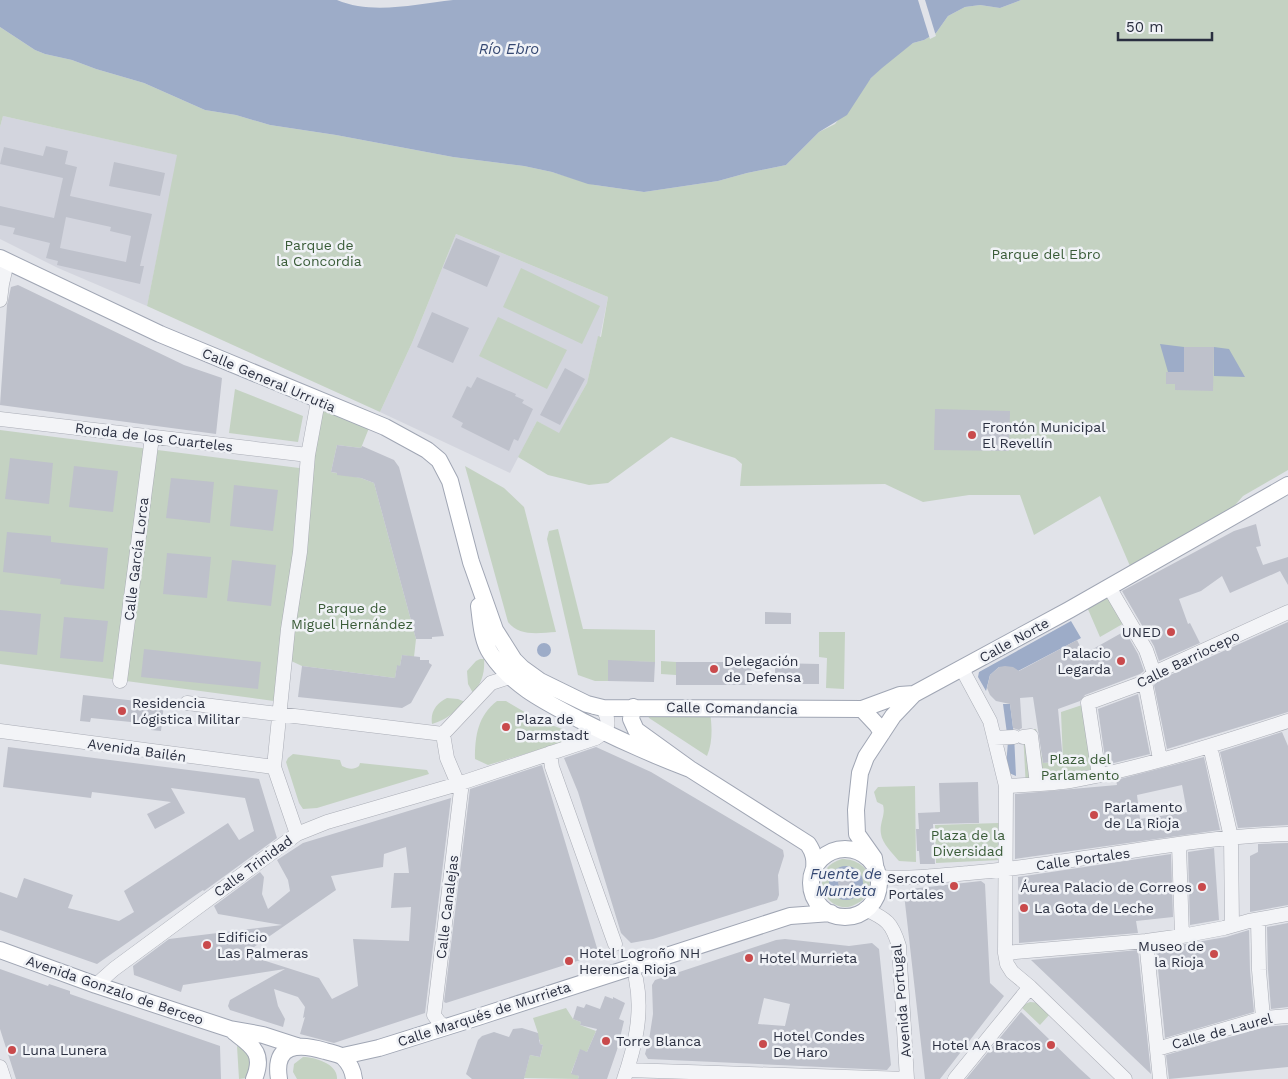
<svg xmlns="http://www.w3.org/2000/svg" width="1288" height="1079" viewBox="0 0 1288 1079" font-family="'Work Sans',sans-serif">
  <rect width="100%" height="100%" fill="#e1e3e9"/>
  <path fill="#d3d5de" d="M3 116 178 155 147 306 58 268 0 239V127Z
    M456 234 608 297 600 337H598L587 383 559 434 537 421 510 473 380 412 412 343Z"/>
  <path fill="#c4d2c2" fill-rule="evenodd" d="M1021 0H1288V470L1243 496 1230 511 1130 566 1100 496 1034 535 1020 495H969L923 502 885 484 740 486 742 464 735 458 671 437 608 483 589 485 548 475 518 457 537 421 559 433 587 383 598 336 601 337 608 297 456 234 412 343 380 412 147 306 177 155 3 116 0 127V27L35 50 45 54 72 60 96 69 144 83 205 110 236 115 270 125 336 135 453 157 524 166 552 172 595 185 644 192 718 181 747 173 786 165 819 132 835 124 871 78 888 61 913 43 924 40 936 33 948 16 965 7 980 5 1000 8Z
    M521 268 600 306 582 344 503 307Z
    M498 317 567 350 547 389 479 356Z
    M235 389 303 416 298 442 229 433Z
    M321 408 369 428 361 448 337 445 331 472 361 478 374 483 416 639 414 657 402 655 400 666H397L395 678 302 666 289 660Z
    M0 430 307 469 281 702 0 664Z
    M465 466 504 488 524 507 556 632C540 633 519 637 508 622Z
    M558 529 583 629 655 630V662L608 661V681H595L578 675 547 539 549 531Z
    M1108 595 1126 622 1100 637 1087 607Z
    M819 632H845L844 689 826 688 827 658 819 657Z
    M480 659H484C485 672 482 683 473 693L468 684 467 671 476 661Z
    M661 661 676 662V675L661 674Z
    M447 698 458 699 465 702C455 712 446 720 432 724 430 711 437 703 447 698Z
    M497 701H506L538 720 565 730 572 740 488 765 475 759C475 735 478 716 497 701Z
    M1088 703 1100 782 1026 789 1023 731 1036 729 1043 763 1063 761 1061 712Z
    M710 712C712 726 713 742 707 756L649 718 648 715Z
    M293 754 340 760 342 766C348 769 354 770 359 766L360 763 427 770 429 774 317 808 303 809 299 803 286 762 288 758Z
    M915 786 916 862 899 861C893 854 882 843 881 834 879 823 886 815 883 805L877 802 874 792 878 787Z
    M999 823 1000 860 936 863 935 825Z
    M842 859C858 859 874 870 869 888 868 894 864 900 858 903 828 922 803 870 842 859ZM847 866 857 871 863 881 845 900 834 895 836 869Z
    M1030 1002 1040 1003 1050 1014 1040 1025 1020 1006Z
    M566 1008 573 1019 581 1022 580 1025 596 1031 587 1052 580 1050 571 1073 579 1076 578 1079 524 1078 530 1055 540 1057 543 1045 540 1044V1040L538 1039V1033L533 1018Z
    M237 1046 248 1050 251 1060 247 1078 239 1079Z
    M303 1057C315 1057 338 1064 337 1079H297L293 1072 294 1064Z"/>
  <path fill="#9dacc8" d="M0 0H337C372 15 416 4 453 0H1021L1000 8 980 5 965 7 948 16 936 33 924 40 913 43 882 68 871 78 847 115 819 132 786 165 747 173 718 181 644 192 588 184 552 172 524 166 453 157 336 135 270 125 236 115 205 110 144 83 96 69 72 60 45 54 35 50 0 27Z
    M1160 344 1184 347V372H1168Z
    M1214 347 1229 349 1245 377 1214 376Z
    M1071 621 1081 638 1018 671 999 667 990 675 986 691 978 677 979 672Z
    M537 650a7 7 0 1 1 14 0a7 7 0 1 1-14 0Z
    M1003 704H1010L1014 735 1016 776 1009 773 1006 767 1008 741Z
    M829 883a17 17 0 1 1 34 0a17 17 0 1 1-34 0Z"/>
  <path fill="#e1e3e9" d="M918 0H925L936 36 930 39Z"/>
  <path fill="#bec1cb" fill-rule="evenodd" d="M46 146 68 151 65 164 77 167 70 196 152 214 140 266H144L140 284 57 265 58 261 46 258 50 243 13 234 15 228 0 225V206L54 218 63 178 0 164 4 147 43 156ZM66 217 111 227 110 231 131 236 126 262 60 248Z
    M114 162 165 173 160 196 109 186Z
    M456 238 500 256 487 287 443 268Z
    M18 285 184 365 222 378 216 434 0 405 7 305 11 287Z
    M432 312 469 328 453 363 417 347Z
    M1184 347H1214L1213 391 1175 390V384H1166V372H1184Z
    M565 368 585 379 560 425 540 415Z
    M477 377 516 394 515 396 524 400 522 403 533 409 518 441 514 439 509 451 461 427 463 423 452 417 467 386 471 388Z
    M935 409 1010 411 1009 451 934 450Z
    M337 445 361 448 362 446 394 460 399 467 444 636 432 637V639H416L374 483 361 478 337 475V473L331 472Z
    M10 458 53 463 49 504 5 499Z
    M74 466 118 471 113 512 69 507Z
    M171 478 214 482 210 523 166 518Z
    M234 485 278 490 273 531 230 526Z
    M1256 524 1261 546 1256 547 1263 565 1288 557V585L1280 571 1230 593 1222 576 1201 591 1179 599 1188 624 1190 623 1200 643 1159 661 1154 646 1122 591 1234 531Z
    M7 532 51 536V542L108 548 104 589 60 584 61 579 3 572Z
    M167 553 211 557 207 598 163 594Z
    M232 560 276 565 271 606 227 601Z
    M0 610 41 614 37 655 0 651Z
    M765 612 791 613V624H765Z
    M64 617 108 621 103 662 60 658Z
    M1288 622V712L1167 749 1154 685 1159 680Z
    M1125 631 1138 654 1144 671 1140 674 1085 695 1080 701 1058 709 1063 761 1043 763 1033 697 1020 698 1022 728 1019 730 1013 728 1010 704 996 701 990 695 987 688 990 675 999 667 1005 666 1013 667 1019 671 1077 640 1084 654Z
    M144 649 261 662 258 689 141 677Z
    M402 655 420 657V660H429V663L432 665 411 703 402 708 298 697 302 666 395 678 397 665 400 666Z
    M608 660 655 662 654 682 608 681Z
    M676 662H751L752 685H676Z
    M775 663 819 664V684H775Z
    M1138 694 1150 754 1106 765 1098 709Z
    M83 695 164 704 161 731 151 730V724L91 718 90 722 80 721Z
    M1282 732 1288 746V825L1238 828 1220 752Z
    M8 747 259 779 277 838 204 891 203 890 97 964 0 930V892L17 898 24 878 73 895 68 908 119 921 134 912 124 891 228 823 239 840 254 831 245 798 171 788 185 813 155 829 147 814 171 802 92 792 91 798 3 787Z
    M596 747 651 772 783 850 784 856 778 875 779 895 777 900 653 939 631 943 621 933 578 792 564 758Z
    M1204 757 1220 830 1015 859V794L1117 785 1116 780ZM1182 785 1187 812 1140 819 1137 795Z
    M542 765 597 948V953L593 956 446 1003 444 1002 470 789Z
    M978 782 979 823 933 824 935 864H920L919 851H917L916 829H919L918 813 940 812 939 783Z
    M451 798 425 1013 334 1043 300 1034 305 1017 303 1018 305 1007 298 997 274 989 278 1006 285 1019 283 1027 230 1010 228 1006 230 1000 285 969 183 985 181 992 134 975 133 966 169 939 282 925 218 914 214 906 260 872 264 877 262 894 268 909 290 891 288 880 277 860 303 843ZM406 847 409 873H394L391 908 411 907 409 941 353 939 358 986 332 999 319 978 244 954 336 890 331 876 383 867 384 854Z
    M1288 843V905L1250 912V856L1258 852V844Z
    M1214 848 1219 920 1190 925 1188 852Z
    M1171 854 1173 917 1136 921 1138 933 1019 943 1018 877Z
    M838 883a8 8 0 1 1 16 0a8 8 0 1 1-16 0Z
    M981 881 985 884 990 983 1004 996 940 1079H925L904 894 910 889Z
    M1288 923V1007L1271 1009 1268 970 1267 927Z
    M1249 930 1250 971 1254 1012 1165 1038 1156 949 1226 937Z
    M785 939 849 946 872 943 879 949 891 1065 887 1070 648 1059 645 1054 649 1040 653 1014 652 985 655 980 776 940ZM764 998 790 1004 785 1026 758 1024Z
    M1138 950 1151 1074 1031 960Z
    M0 969 48 986 49 984 70 991V994L220 1046 221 1079H16L0 1029Z
    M605 996 613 999V997L625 1003 619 1019 624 1021 617 1050 607 1079H578L579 1076 571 1074 580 1049 587 1052 597 1029 580 1025 581 1022 573 1019 577 1006 584 1008 586 1004 600 1009Z
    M1021 1012 1080 1069 1091 1079H966Z
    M1288 1025V1067L1169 1079 1166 1055 1265 1027Z
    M522 1028 538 1033 540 1044 543 1045 540 1057 530 1055 524 1079H472L466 1074 478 1040 482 1036 494 1032 509 1037 513 1029Z"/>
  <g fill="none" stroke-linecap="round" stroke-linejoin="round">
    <g stroke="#aaadb6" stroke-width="15">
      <path id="minor" d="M0 300 2 284 7 262
        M0 419 308 455
        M1109 587 1146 650 1154 673
        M962 669 990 721 1006 786 1005 953 1007 964 1012 972 1030 987 1125 1079
        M120 681 152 437
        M1145 682 1160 759
        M187 703 443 734
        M0 731 274 767
        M443 734 491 683 510 677 519 678
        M443 734 447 758 458 784
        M1023 737 1031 736 1037 784
        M994 738 1014 737
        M1210 746 1231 837 1232 925
        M550 753 552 767 615 944
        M1099 775 1088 703 1145 682 1154 673 1288 612
        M1006 786C1027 785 1049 784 1070 781 1143 768 1218 744 1288 721
        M297 834 274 767 288 629 300 552 308 455 318 401
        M1179 845 1182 936
        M878 877C909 879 938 876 969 873 1076 864 1181 837 1288 834
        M1258 920 1259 970 1263 1018
        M1146 941 1160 1079
        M1005 953 1146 941 1182 936 1224 928 1249 921 1288 914
        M96 985 114 969 297 834 327 822 458 784 596 738C610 729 610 722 603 708L594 707
        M445 1027 439 1022 434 1015 462 782
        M1157 1049 1263 1018 1288 1016
        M0 1067 4 1079
        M627 1070 907 1079 899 946C892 923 887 919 865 909
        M624 1079C635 1047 643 1013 636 979
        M955 1079 1030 987"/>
    </g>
    <g stroke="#a0a6b4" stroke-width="18">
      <path id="major" d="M0 258 160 334 385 427 427 450 439 460 450 481 471 562 495 630 514 660 522 668 540 681 587 704 603 708 862 709 900 695 914 694
        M479 606C481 622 482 641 491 654 513 687 548 703 582 721 617 739 653 755 690 769
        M633 707 631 719 636 730 690 769 808 844C814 853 815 859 814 870
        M862 709 877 725 882 733
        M811 883a34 34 0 1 1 68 0a34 34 0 1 1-68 0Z
        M876 871 874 858 857 834 856 810 860 773 866 757 893 716 914 694 1069 610 1288 485
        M0 950 96 985 230 1029 263 1035 297 1046
        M234 1032C252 1046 265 1053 254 1079
        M343 1056 379 1048 478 1017 790 916 831 913
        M279 1079C273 1043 299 1043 325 1051 331 1053 340 1054 344 1058 349 1063 353 1071 354 1079"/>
    </g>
    <use href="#minor" stroke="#f3f4f7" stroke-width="14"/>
    <use href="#major" stroke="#fff" stroke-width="16"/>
  </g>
  <g fill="#c94a4c" stroke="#f0f2f6" stroke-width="2">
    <circle cx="972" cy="435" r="5"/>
    <circle cx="1171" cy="632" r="5"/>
    <circle cx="1121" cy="661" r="5"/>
    <circle cx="714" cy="669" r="5"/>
    <circle cx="122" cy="711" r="5"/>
    <circle cx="506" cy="727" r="5"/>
    <circle cx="1094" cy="815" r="5"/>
    <circle cx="954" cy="886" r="5"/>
    <circle cx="1202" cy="887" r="5"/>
    <circle cx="1024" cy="908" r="5"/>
    <circle cx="207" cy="945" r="5"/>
    <circle cx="1214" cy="954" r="5"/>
    <circle cx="749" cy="958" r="5"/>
    <circle cx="569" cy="961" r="5"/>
    <circle cx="606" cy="1041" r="5"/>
    <circle cx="763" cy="1044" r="5"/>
    <circle cx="1051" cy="1045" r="5"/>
    <circle cx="12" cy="1050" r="5"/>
  </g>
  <g text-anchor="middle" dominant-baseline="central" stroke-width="5" stroke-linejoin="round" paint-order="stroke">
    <g font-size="14" fill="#395b37" stroke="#f0f2f6">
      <text x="319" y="245">Parque de<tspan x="319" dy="16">la Concordia</tspan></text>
      <text x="1046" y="254">Parque del Ebro</text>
      <text x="352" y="608">Parque de<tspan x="352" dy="16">Miguel Hernández</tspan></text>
      <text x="1080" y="759">Plaza del<tspan x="1080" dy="16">Parlamento</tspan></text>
      <text x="968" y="835">Plaza de la<tspan x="968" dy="16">Diversidad</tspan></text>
    </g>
    <g font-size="14" fill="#2a2f40" stroke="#f0f2f6">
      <text transform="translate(269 380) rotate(23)">Calle General Urrutia</text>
      <text transform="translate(154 437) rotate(7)">Ronda de los Cuarteles</text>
      <text transform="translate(136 559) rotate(-83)">Calle García Lorca</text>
      <text transform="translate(1014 640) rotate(-29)">Calle Norte</text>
      <text transform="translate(1188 659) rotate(-26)">Calle Barriocepo</text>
      <text transform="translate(732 708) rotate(1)">Calle Comandancia</text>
      <text transform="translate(137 750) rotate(8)">Avenida Bailén</text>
      <text transform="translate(1083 859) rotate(-8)">Calle Portales</text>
      <text transform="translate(253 866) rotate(-36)">Calle Trinidad</text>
      <text transform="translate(447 907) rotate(-83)">Calle Canalejas</text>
      <text transform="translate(115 990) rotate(19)">Avenida Gonzalo de Berceo</text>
      <text transform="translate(901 1001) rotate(-95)">Avenida Portugal</text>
      <text transform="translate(484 1014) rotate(-18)">Calle Marqués de Murrieta</text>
      <text transform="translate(1222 1031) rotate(-15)">Calle de Laurel</text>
    </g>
    <g font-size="14" fill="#2a2f40" stroke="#f0f2f6" text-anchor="start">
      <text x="982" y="427">Frontón Municipal<tspan x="982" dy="16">El Revellín</tspan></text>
      <text x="1161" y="632" text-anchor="end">UNED</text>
      <text x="1111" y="653" text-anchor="end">Palacio<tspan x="1111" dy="16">Legarda</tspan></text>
      <text x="724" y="661">Delegación<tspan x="724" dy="16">de Defensa</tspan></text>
      <text x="132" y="703">Residencia<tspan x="132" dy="16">Lógistica Militar</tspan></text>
      <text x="516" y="719">Plaza de<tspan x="516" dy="16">Darmstadt</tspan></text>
      <text x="1104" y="807">Parlamento<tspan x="1104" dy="16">de La Rioja</tspan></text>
      <text x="944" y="878" text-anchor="end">Sercotel<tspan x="944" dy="16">Portales</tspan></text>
      <text x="1192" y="887" text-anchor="end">Áurea Palacio de Correos</text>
      <text x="1034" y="908">La Gota de Leche</text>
      <text x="217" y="937">Edificio<tspan x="217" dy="16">Las Palmeras</tspan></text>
      <text x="1204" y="946" text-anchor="end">Museo de<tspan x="1204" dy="16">la Rioja</tspan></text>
      <text x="579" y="953">Hotel Logroño NH<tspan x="579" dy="16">Herencia Rioja</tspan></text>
      <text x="759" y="958">Hotel Murrieta</text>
      <text x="773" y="1036">Hotel Condes<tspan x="773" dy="16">De Haro</tspan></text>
      <text x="616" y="1041">Torre Blanca</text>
      <text x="1041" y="1045" text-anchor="end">Hotel AA Bracos</text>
      <text x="22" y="1050">Luna Lunera</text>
    </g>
    <g font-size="15" font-style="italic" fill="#354872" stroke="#f0f2f6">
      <text x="509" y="49">Río Ebro</text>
      <text x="846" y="874">Fuente de<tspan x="846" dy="17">Murrieta</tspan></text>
    </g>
  </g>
  <path d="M1118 32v8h94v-8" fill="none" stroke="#2a2f40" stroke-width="2.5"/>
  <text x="1126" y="32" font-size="15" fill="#2a2f40" stroke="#f0f2f6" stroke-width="4" paint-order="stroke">50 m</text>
</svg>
